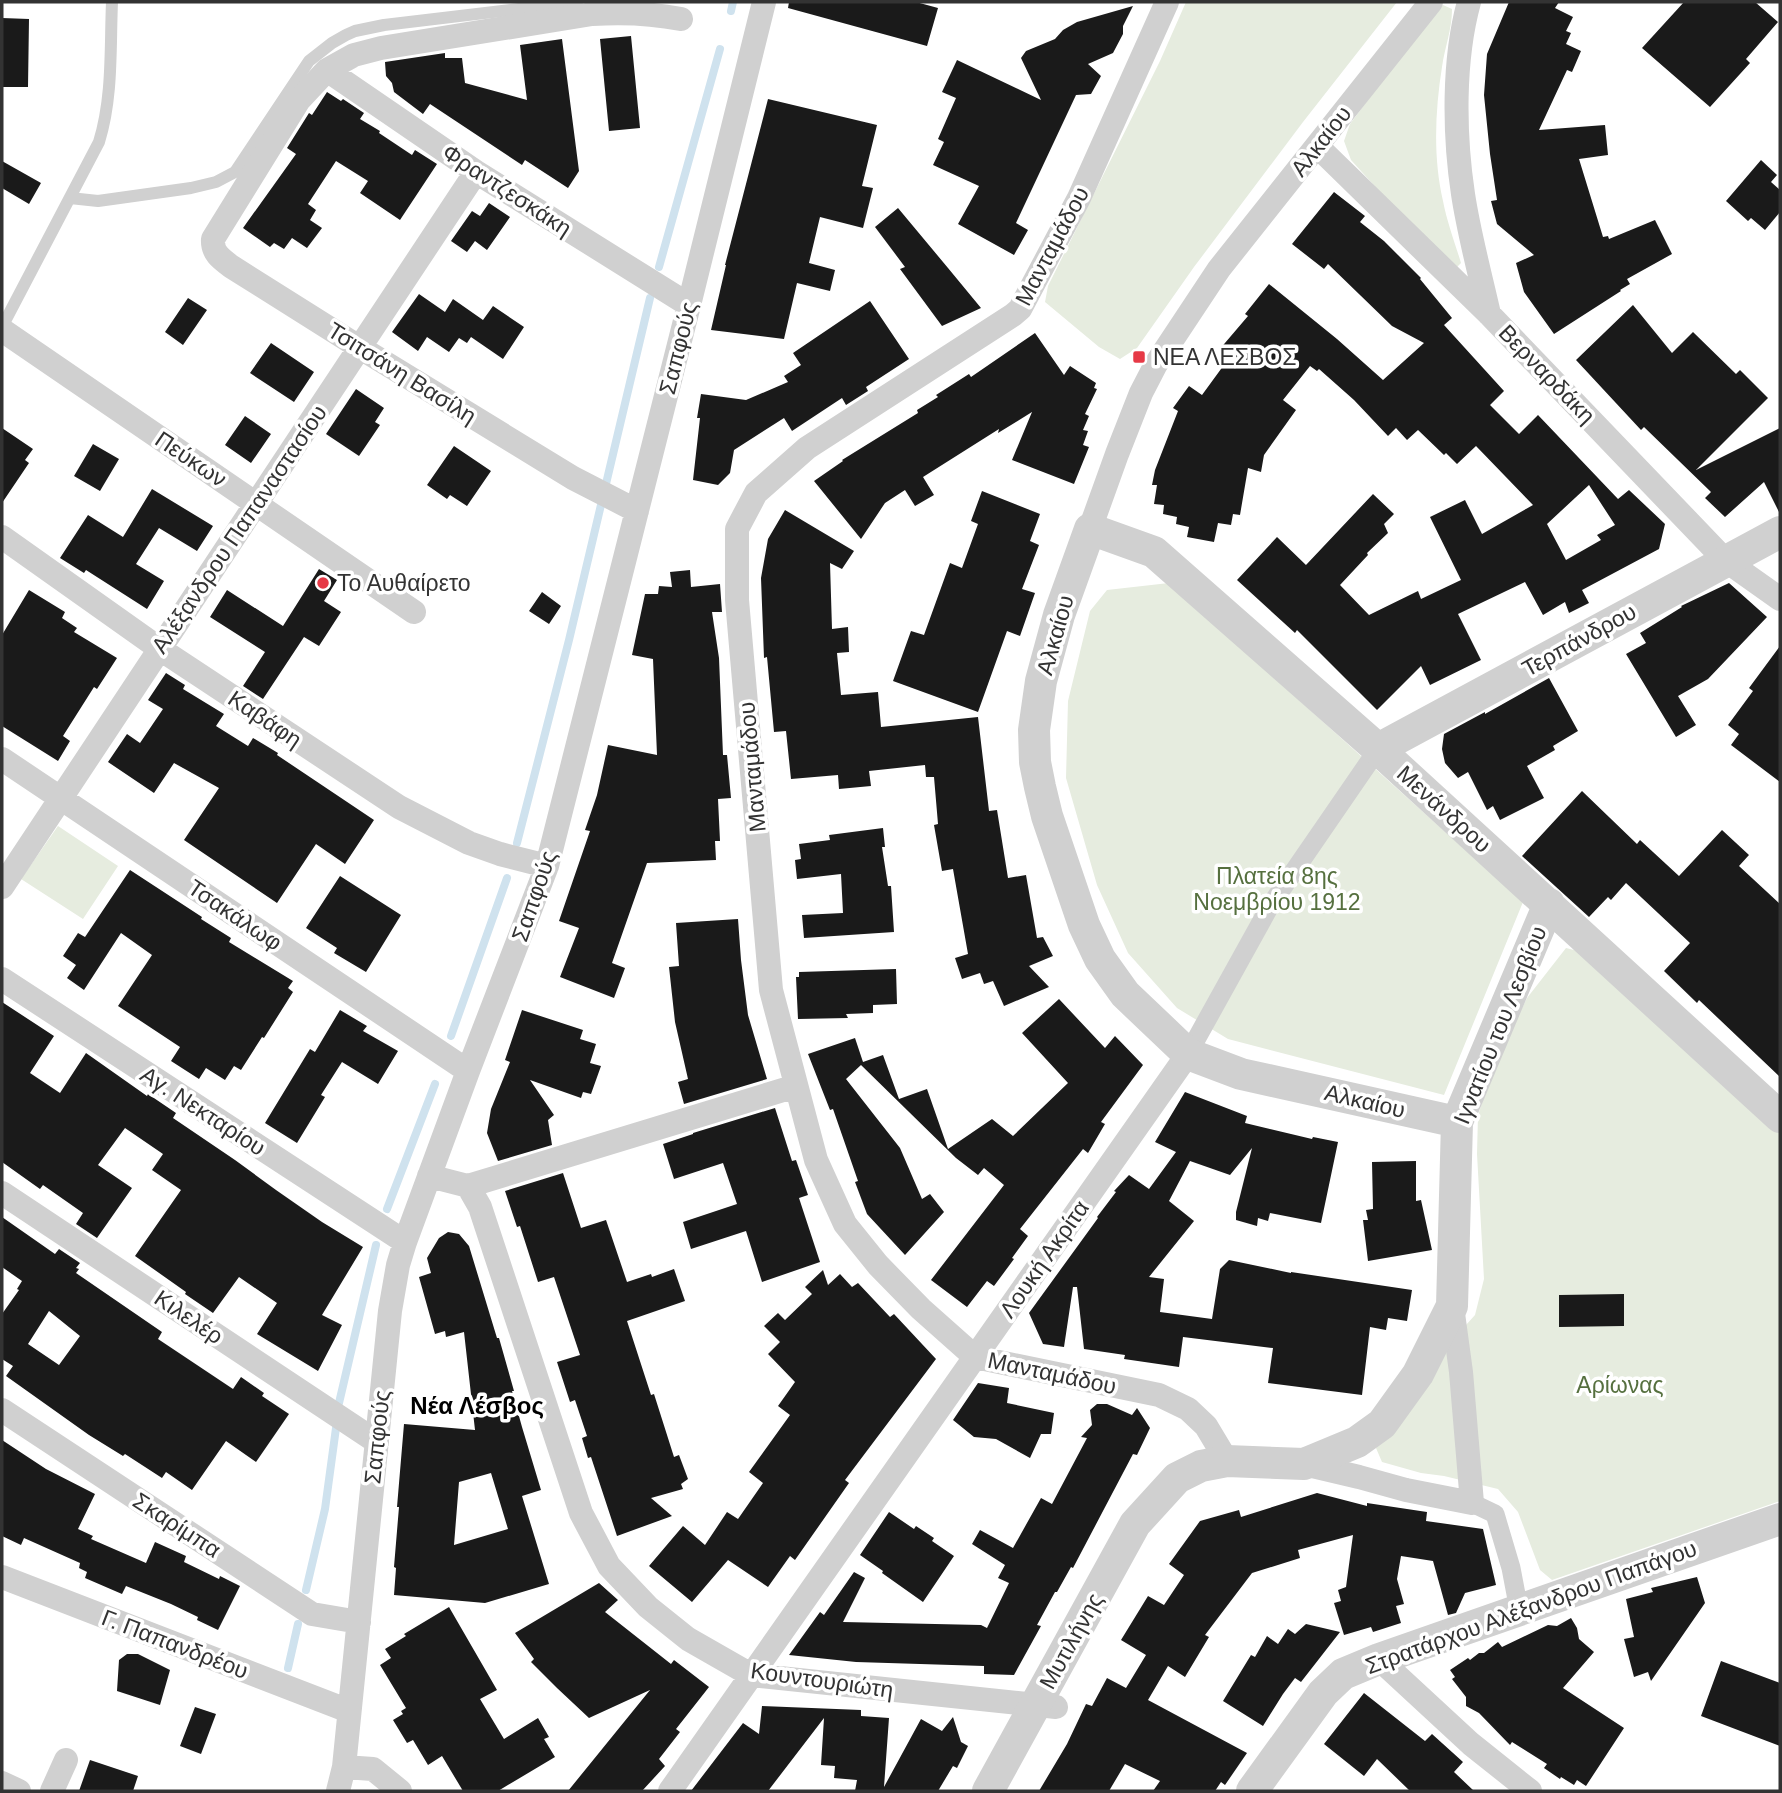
<svg xmlns="http://www.w3.org/2000/svg" width="1782" height="1793" viewBox="0 0 1782 1793" font-family="Arial,sans-serif">
  <rect width="100%" height="100%" fill="#fff"/>
  <path fill="#e6ecdf" d="M1186 2H1397L1303 122 1194 267 1137 348 1120 359 1099 347 1045 302 1048 286 1160 61Z
    M1443 5 1452 9C1452 30 1445 46 1442 67 1435 111 1433 158 1443 201 1447 222 1455 243 1461 263L1454 270 1440 258 1351 160 1344 141 1350 124 1432 14Z
    M1169 583 1523 902 1444 1095 1228 1039 1177 1008 1128 953 1097 885 1066 778 1068 701 1090 611 1107 590Z
    M58 826 118 866 83 919 21 879Z
    M1566 948 1590 954 1780 1128V1501L1552 1580 1540 1570 1518 1512 1498 1489 1444 1476 1421 1473 1382 1462 1376 1448 1388 1427 1439 1355 1475 1315 1484 1279 1477 1154 1478 1115 1496 1061 1527 998Z"/>
  <g fill="none" stroke-linecap="round" stroke-linejoin="round">
    <path stroke="#cfe2ee" stroke-width="8" d="M731 11 733 2
      M659 267 720 49
      M517 843 569 640 650 298
      M451 1036 507 878
      M387 1209 435 1084
      M339 1403 376 1245
      M306 1590 325 1509 336 1428
      M288 1668 298 1624"/>
  </g>
  <path fill="#1a1a1a" fill-rule="evenodd" d="M789 2H916L938 8 927 46 788 8Z
    M1509 2H1559L1555 8 1573 17 1566 31 1571 33 1566 44 1581 51 1572 72 1567 70 1539 130 1605 125 1608 155 1579 159 1603 237 1608 236 1609 239 1655 220 1672 254 1627 279 1630 284 1620 290 1621 291 1554 334 1524 292 1516 263 1534 255 1497 224 1491 201 1497 200 1490 154 1484 95 1487 54Z
    M1684 2H1755L1778 22 1746 59 1750 63 1710 107 1642 48Z
    M1133 6 1123 26V34L1113 53 1088 64 1101 76 1091 94 1076 95 1016 223 1028 230 1014 255 958 224 979 186 933 165 944 142 938 139 956 98 942 92 957 60 1041 100 1021 58 1026 51 1055 39 1063 30 1077 22Z
    M2 18 29 19 28 87H2Z
    M631 36 640 128 609 131 600 39Z
    M562 39 579 171 568 188 525 160 522 165 430 104 423 114 394 92 392 83 386 76 385 62 445 53V58H462L465 83 527 100 520 45Z
    M327 92 341 101 343 99 364 113 360 119 380 131 379 133 412 155 415 150 437 164 400 220 360 193 368 181 336 161 308 204 316 210 310 220 322 228 307 248 292 238 284 249 274 243 270 247 243 228 296 154 287 148 309 113 312 115Z
    M768 99 877 125 862 186 873 188 863 228 820 217 809 263 835 270 830 291 797 283 784 339 711 330 726 265H725Z
    M1761 160 1777 175 1771 182 1780 190V212L1765 230 1751 218 1748 221 1726 201Z
    M2 161 41 183 29 204 2 188Z
    M1334 192 1365 216 1360 222 1384 241 1421 278 1420 279 1452 318 1444 325 1504 391 1490 405 1519 434 1538 415 1618 499 1629 490 1665 524 1659 549 1582 590 1589 603 1569 613 1565 602 1543 615 1525 582 1458 614 1481 660 1430 685 1421 666 1377 710 1297 630 1295 633 1237 580 1277 537 1306 565 1373 494 1394 514 1384 524 1388 533 1367 553 1368 555 1340 585 1369 615 1418 591 1421 599 1461 580 1430 517 1465 500 1482 534 1533 505 1476 446 1457 464 1446 453 1444 455 1418 430 1407 440 1396 428 1388 436 1354 400 1319 369 1317 371 1310 366 1283 400 1296 410 1264 455 1261 472 1248 468 1240 515 1233 514 1231 525 1218 523 1214 542 1187 537 1189 527 1176 524 1177 517 1163 514 1164 505 1154 504 1157 485H1152L1155 470 1178 411 1173 408 1189 386 1202 395 1229 358 1219 350 1248 316 1245 314 1269 284 1337 339 1383 380 1424 343 1392 326 1328 264 1324 269 1292 244ZM1589 485 1615 525 1597 535 1601 540 1566 560 1547 524Z
    M489 203 510 217 487 250 475 241 467 252 451 241 472 211 480 216Z
    M898 208 948 268 981 308 942 326 900 269 905 267 875 227Z
    M419 294 445 312 453 299 483 320 493 306 524 327 503 359 471 337 467 343 459 338 449 352 427 337 418 351 392 332Z
    M188 298 207 310 183 345 165 332Z
    M870 301 909 359 866 387 868 391 846 405 842 398 792 431 784 418 734 450 730 473 718 485 693 480 700 418H697L701 394 746 400 788 382 784 376 801 365 793 353Z
    M1633 305 1672 353 1693 332 1736 374 1740 370 1768 398 1696 470 1780 428V514L1764 482 1725 517 1705 498 1711 492 1644 427 1641 430 1576 360Z
    M1035 333 1064 375 1070 366 1096 383 1094 388 1097 389 1085 414 1089 416 1083 430 1088 431 1083 445 1089 447 1074 484 1012 460 1032 412 998 433 999 429 923 477 934 495 915 506 905 490 885 503 861 539 814 481 843 461 842 460 918 413 917 410 938 397 936 395 969 374 971 377Z
    M271 343 314 372 294 402 250 373Z
    M356 389 384 408 375 422 380 425 359 456 326 434Z
    M245 416 271 434 251 463 225 445Z
    M2 428 33 449 25 460 29 463 2 503Z
    M93 444 119 459 100 491 74 476Z
    M454 446 491 471 467 506 450 495 447 499 427 485Z
    M152 489 213 526 197 551 159 528 136 564 164 581 147 609 86 570 84 573 60 558 88 515 123 537Z
    M982 491 1040 514 1030 541 1039 545 1022 589 1035 593 1020 636 1007 631 978 712 893 681 911 631 924 635 950 563 962 568 978 524 971 521Z
    M785 510 854 551 842 569 830 563 832 629 848 627 849 652 837 653 841 695 878 692 881 727 978 717 989 811 997 810 1008 878 1026 875 1037 938 1043 937 1053 956 1029 966 1049 987 1004 1006 993 981 984 984 980 973 962 979 955 958 968 954 953 869 942 871 934 825 938 824 934 777H926L925 765 869 771 871 786 839 789 838 775 791 779 786 731 774 732 767 657 764 658 761 578 768 539Z
    M319 569 337 580 324 601 341 612 319 646 304 637 263 699 243 686 265 652 210 617 227 590 283 626Z
    M690 570 691 587 720 584 722 612H712L719 658 723 755H727L731 798 718 799 720 841H715L716 860 647 863 612 963 625 968 614 998 560 977 579 928 559 921 590 831 585 830 597 795 608 745 657 755 653 659 632 655 645 594H658L659 586 672 587 670 572Z
    M1729 583 1767 617 1708 679 1678 696 1696 725 1676 737 1626 654 1646 643 1640 633 1682 607 1681 606Z
    M29 590 65 612 62 618 77 628 74 632 117 658 97 689 94 687 63 736 70 741 58 761 2 726V635Z
    M542 592 561 606 549 624 529 611Z
    M1780 646V782L1731 745 1739 734 1728 725 1753 691 1749 688Z
    M166 673 185 685 183 689 224 714 216 726 248 746 253 738 278 753 277 755 374 820 345 864 316 844 277 903 184 840 219 788 174 763 154 793 108 762 127 734 140 743 163 709 148 700Z
    M1549 678 1578 731 1553 746 1555 750 1527 766 1544 798 1500 820 1493 806 1487 810 1468 772 1458 778 1445 763 1442 749 1444 734 1485 712V714Z
    M1582 791 1637 844 1640 840 1679 876 1722 830 1749 855 1739 866 1780 904V1077L1699 1000 1697 1003 1664 971 1690 943 1626 883 1611 900 1608 897 1589 917 1522 856Z
    M883 828 885 847H882L888 886H891L894 932 804 938 802 915 843 913 841 874 797 879 795 860 801 859 799 844 830 840 829 835Z
    M130 870 202 917 201 919 231 938 229 942 293 981 288 988 293 992 264 1038 262 1037 241 1070 234 1066 225 1080 206 1068 199 1079 171 1061 180 1047 118 1006 152 955 121 933 84 990 67 978 76 965 63 956 78 933 85 937Z
    M340 876 401 915 366 972 334 953 337 948 306 928Z
    M738 919 741 960 748 1015 767 1079 684 1104 678 1082 688 1079 675 1022 669 967 679 966 676 923Z
    M896 969 897 1004 873 1005V1013L846 1014 848 1018 798 1019 796 977H799V972Z
    M1059 999 1105 1048 1115 1036 1143 1065 1101 1122 1105 1124 1088 1153 1083 1149 1020 1229 1028 1236 1012 1258 1014 1259 994 1286 987 1281 967 1307 931 1280 1004 1185 984 1168 978 1175 956 1158 861 1065 846 1079 900 1148 922 1199 930 1194 944 1212 905 1255 867 1214 855 1182 858 1181 833 1109 830 1110 808 1054 855 1038 863 1062 883 1055 899 1099 927 1089 948 1149 992 1119 1013 1136 1068 1083 1022 1033Z
    M2 1002 54 1036 30 1073 60 1093 86 1053 147 1096 148 1094 176 1113 173 1118 235 1160 276 1190 322 1222 363 1247 322 1315 342 1325 318 1371 257 1334 277 1303 239 1277 213 1313 185 1294 186 1292 135 1256 181 1190 152 1170 163 1154 125 1128 98 1165 132 1188 97 1238 76 1224 83 1213 43 1185 40 1189 2 1162Z
    M340 1010 367 1026 363 1031 398 1051 378 1084 342 1062 321 1095 325 1097 297 1143 265 1123 310 1049 315 1052Z
    M522 1010 583 1030 580 1039 596 1044 590 1063 601 1066 591 1094 583 1092 581 1098 530 1080 554 1115 548 1120 552 1145 498 1161 487 1133 491 1109 510 1062 505 1060Z
    M1185 1092 1247 1116 1245 1123 1312 1139 1313 1137 1338 1142 1321 1223 1270 1213 1268 1221 1258 1218 1257 1226 1236 1220V1212L1252 1148 1230 1175 1190 1161 1169 1201 1194 1221 1149 1277 1164 1279 1160 1312 1212 1319 1220 1269 1229 1260 1291 1273V1272L1412 1290 1407 1321 1388 1318 1386 1330 1370 1327 1362 1395 1268 1383 1273 1348 1183 1337 1179 1367 1124 1359 1125 1355 1084 1349 1077 1287H1073L1064 1347 1043 1344 1029 1313 1098 1218 1097 1217 1116 1192 1114 1191 1129 1175 1149 1189 1176 1152 1155 1142Z
    M775 1108 792 1161 796 1160 808 1195 799 1198 820 1262 762 1282 746 1231 691 1249 683 1222 737 1204 723 1163 674 1179 663 1144 693 1134V1133Z
    M1416 1161V1201L1421 1200 1432 1250 1368 1261 1363 1220H1368L1366 1210 1373 1209 1372 1162Z
    M563 1173 581 1228 606 1220 627 1282 651 1274 652 1277 674 1269 685 1301 627 1321 651 1395 654 1394 674 1457 679 1455 688 1479 681 1484 683 1489 651 1498 672 1516 617 1536 591 1457 588 1458 582 1438 587 1436 575 1400 570 1402 557 1362 580 1355 554 1277 538 1282 520 1226 517 1227 505 1191Z
    M2 1217 55 1254 59 1249 80 1263 76 1268 79 1269 76 1273 162 1332 158 1339 233 1389 241 1377 264 1393 262 1396 289 1414 256 1462 226 1441 192 1490 166 1472 162 1478 125 1454 123 1456 89 1435 6 1376 13 1366 2 1359V1314L19 1290 17 1289 22 1281 2 1267ZM49 1311 80 1336 59 1365 28 1344Z
    M448 1232 459 1234 469 1246 497 1338H499L514 1391H512L522 1427 541 1490 522 1496 549 1584 485 1603 394 1595 396 1568 394 1567 399 1507H397L404 1424 475 1430 464 1332 446 1337 445 1331 435 1334 419 1277 431 1273 427 1258 439 1238ZM491 1473 508 1529 454 1545 459 1482Z
    M823 1270 828 1285 840 1274 852 1287 858 1283 890 1317 894 1314 936 1359 845 1480 849 1483 795 1560 790 1556 768 1587 728 1560 692 1602 649 1566 683 1526 705 1545 727 1512 738 1519 763 1483 749 1472 790 1415 778 1406 795 1382 768 1354 780 1342 764 1326 778 1313 785 1320 812 1294 805 1287Z
    M1624 1294V1326L1559 1327V1295Z
    M978 1383 1009 1388 1007 1403 1054 1413 1051 1434H1041L1030 1458 996 1439 974 1437 953 1420Z
    M1097 1404H1107L1132 1415 1137 1408 1150 1428 1137 1455 1133 1454 1073 1568 1071 1567 1057 1592H1055L1037 1625 1041 1626 1014 1675 984 1674V1666L856 1662 789 1655 820 1612 824 1615 854 1572 865 1578 843 1622 981 1625 987 1628 1009 1583 998 1578 1005 1565 972 1544 980 1530 1013 1548 1041 1498 1052 1504 1087 1438 1081 1437 1092 1425 1090 1410Z
    M2 1440 46 1469 95 1494 78 1529 93 1536 91 1539 146 1563 155 1542 186 1556 184 1562 219 1579 220 1576 240 1586 218 1630 197 1620 198 1617 171 1604 126 1586 122 1594 85 1578 87 1572 79 1568 80 1563 24 1538 21 1545 2 1536Z
    M1317 1493 1367 1506V1503L1427 1512 1426 1521 1483 1529 1496 1585 1465 1593 1456 1613 1448 1615 1433 1561 1401 1556 1397 1579 1404 1604 1396 1606 1401 1623 1373 1632 1371 1627 1344 1635 1334 1603 1341 1601 1338 1590 1346 1587 1353 1535 1298 1550 1300 1558 1252 1573 1205 1635 1209 1637 1185 1677 1168 1666 1148 1700 1247 1753 1225 1785 1221 1782 1215 1791H1153L1160 1781 1125 1764 1109 1791H1039L1067 1744 1086 1704 1092 1706 1107 1678 1126 1688 1146 1655 1121 1640 1148 1596 1164 1605 1184 1575 1169 1564 1200 1521 1239 1510 1241 1517Z
    M889 1512 914 1529 916 1526 934 1538 932 1541 954 1556 923 1602 882 1573 883 1571 860 1555Z
    M1697 1577 1705 1603 1651 1681 1648 1672 1634 1677 1624 1639 1634 1637 1626 1599 1653 1592 1651 1588Z
    M599 1583 618 1600 605 1612 671 1664 674 1660 709 1687 676 1729 680 1732 659 1759 665 1766 642 1791H568L650 1690 589 1718 557 1688 531 1662 534 1659 515 1633Z
    M449 1607 497 1690 480 1699 504 1739 538 1718 549 1737 544 1739 555 1757 498 1791H463L442 1756 428 1765 413 1740 407 1743 393 1720 403 1714 401 1711 406 1708 380 1665 391 1658 385 1649 406 1636 404 1634Z
    M1571 1618 1577 1628 1579 1639 1594 1652 1563 1688 1624 1728 1586 1786 1577 1780 1574 1785 1561 1777 1560 1779 1544 1768 1547 1764 1512 1742 1510 1745 1479 1713 1466 1706V1697L1452 1679 1455 1677 1450 1670 1468 1658 1470 1660 1479 1653H1484L1498 1642 1502 1647 1548 1625 1557 1626Z
    M1306 1624 1340 1632 1301 1682 1295 1678 1283 1694 1263 1726 1223 1701 1251 1655 1255 1657 1267 1636 1278 1644 1288 1629 1295 1634Z
    M127 1654H138L170 1670 160 1705 117 1691 119 1660Z
    M1721 1661 1780 1683V1746L1701 1716Z
    M1364 1693 1425 1741 1432 1734 1463 1762 1454 1772 1474 1791H1410L1377 1759 1364 1776 1324 1744Z
    M762 1706 861 1710V1716L889 1718 884 1787 921 1719 942 1731 953 1717 961 1742 968 1746 957 1768 953 1766 938 1791H855L857 1780 834 1778 835 1766 821 1765 824 1718 768 1791H691L743 1723 759 1734Z
    M195 1707 216 1714 201 1754 180 1746Z
    M90 1760 138 1776 133 1791H79Z"/>
  <g fill="none" stroke-linecap="round" stroke-linejoin="round">
    <path stroke="#d0d0d0" stroke-width="12" d="M70 198 98 201 191 188 216 182 235 172 309 61 332 43 346 35 355 31 384 25 577 2
      M2 327 99 142C113 97 110 48 112 2"/>
    <path stroke="#d0d0d0" stroke-width="19" d="M1188 1054 1270 906 1378 749
      M1472 1503 1495 1514 1511 1568 1519 1610"/>
    <path stroke="#d0d0d0" stroke-width="24" d="M1167 2 1079 198 1020 309 1013 315 807 448 756 493 737 529V600L771 990 816 1160 845 1224 878 1265 921 1309 975 1357 1159 1395 1188 1409 1206 1426 1227 1461
      M1469 2C1453 60 1454 134 1463 194 1469 234 1480 274 1489 314
      M327 70 476 172 689 305
      M1317 146 1489 314 1725 560 1780 599
      M2 330 414 612
      M637 511 573 478 359 347 232 267C221 259 212 253 213 239L299 100 327 70 354 55 381 48 592 14C623 12 651 13 681 19
      M1090 529 1117 454 1141 393 1156 364 1219 269 1431 2
      M2 537 160 649 399 807 469 843 500 854 547 866
      M2 759 468 1071
      M2 887 476 172
      M2 979 405 1242
      M429 1176 468 1186 480 1207 581 1513 609 1566 648 1607 688 1639 751 1675 1056 1707
      M468 1186 796 1086
      M2 1193 377 1442
      M2 1410 312 1614 359 1622
      M1304 1464 1359 1477 1406 1490 1472 1503 1461 1372 1452 1306
      M2 1577 349 1711
      M1379 1659 1471 1744 1530 1791
      M344 1767 373 1769 400 1791
      M2 1783 19 1791
      M52 1791 66 1760
      M338 1791 344 1767 390 1311 398 1265 405 1242 468 1071 547 866 689 305 764 2
      M670 1791 1188 1054"/>
    <path stroke="#d0d0d0" stroke-width="32" d="M1378 749 1780 532
      M1457 1122 1241 1074 1188 1054 1125 994 1100 959 1084 925 1047 816 1040 787 1035 762 1034 730 1041 681 1059 615 1090 529 1154 552 1378 749 1780 1117
      M988 1791 1135 1524 1177 1478 1201 1466 1227 1461 1304 1464 1357 1442 1382 1424 1418 1374 1452 1306 1457 1122 1549 904
      M1252 1791 1323 1693 1343 1674 1379 1659 1780 1519"/>
  </g>
  <g fill="#e63946" stroke="#fff" stroke-width="2.5">
    <rect x="1132" y="350" width="14" height="14" rx="3.5"/>
    <circle cx="323" cy="583" r="7"/>
  </g>
  <g text-anchor="middle" dominant-baseline="central" stroke-width="7" stroke-linejoin="round" paint-order="stroke">
    <g font-size="23" fill="#333" stroke="#fff">
      <text transform="translate(1321 141) rotate(-52)">Αλκαίου</text>
      <text transform="translate(507 190) rotate(33)">Φραντζεσκάκη</text>
      <text transform="translate(1052 246) rotate(-62)">Μανταμάδου</text>
      <text transform="translate(678 348) rotate(-76)">Σαπφούς</text>
      <text transform="translate(402 373) rotate(32)">Τσιτσάνη Βασίλη</text>
      <text transform="translate(1547 374) rotate(46)">Βερναρδάκη</text>
      <text transform="translate(191 459) rotate(34)">Πεύκων</text>
      <text transform="translate(239 529) rotate(-56)">Αλέξανδρου Παπαναστασίου</text>
      <text transform="translate(1055 635) rotate(-74)">Αλκαίου</text>
      <text transform="translate(1579 640) rotate(-29)">Τερπάνδρου</text>
      <text transform="translate(265 719) rotate(34)">Καβάφη</text>
      <text transform="translate(752 767) rotate(-95)">Μανταμάδου</text>
      <text transform="translate(1444 809) rotate(42)">Μενάνδρου</text>
      <text transform="translate(534 896) rotate(-71)">Σαπφούς</text>
      <text transform="translate(235 915) rotate(34)">Τσακάλωφ</text>
      <text transform="translate(1500 1025) rotate(-68)">Ιγνατίου του Λεσβίου</text>
      <text transform="translate(1365 1101) rotate(13)">Αλκαίου</text>
      <text transform="translate(203 1111) rotate(33)">Αγ. Νεκταρίου</text>
      <text transform="translate(1044 1259) rotate(-55)">Λουκή Ακρίτα</text>
      <text transform="translate(189 1317) rotate(34)">Κιλελέρ</text>
      <text transform="translate(1052 1373) rotate(12)">Μανταμάδου</text>
      <text transform="translate(377 1437) rotate(-84)">Σαπφούς</text>
      <text transform="translate(177 1525) rotate(33)">Σκαρίμπα</text>
      <text transform="translate(1531 1607) rotate(-20)">Στρατάρχου Αλέξανδρου Παπάγου</text>
      <text transform="translate(1071 1641) rotate(-61)">Μυτιλήνης</text>
      <text transform="translate(175 1644) rotate(21)">Γ. Παπανδρέου</text>
      <text transform="translate(822 1680) rotate(8)">Κουντουριώτη</text>
    </g>
    <g font-size="23" fill="#333" stroke="#fff" text-anchor="start">
      <text x="1153" y="357">ΝΕΑ ΛΕΣΒΟΣ</text>
      <text x="337" y="583">Το Αυθαίρετο</text>
    </g>
    <g font-size="23" fill="#56703f" stroke="#fff">
      <text x="1277" y="876">Πλατεία 8ης<tspan x="1277" dy="26">Νοεμβρίου 1912</tspan></text>
      <text x="1620" y="1385">Αρίωνας</text>
    </g>
    <g font-size="24" font-weight="bold" fill="#000" stroke="#fff">
      <text x="477" y="1405">Νέα Λέσβος</text>
    </g>
  </g>
  <rect width="1782" height="1793" fill="none" stroke="#333333" stroke-width="7"/>
</svg>
